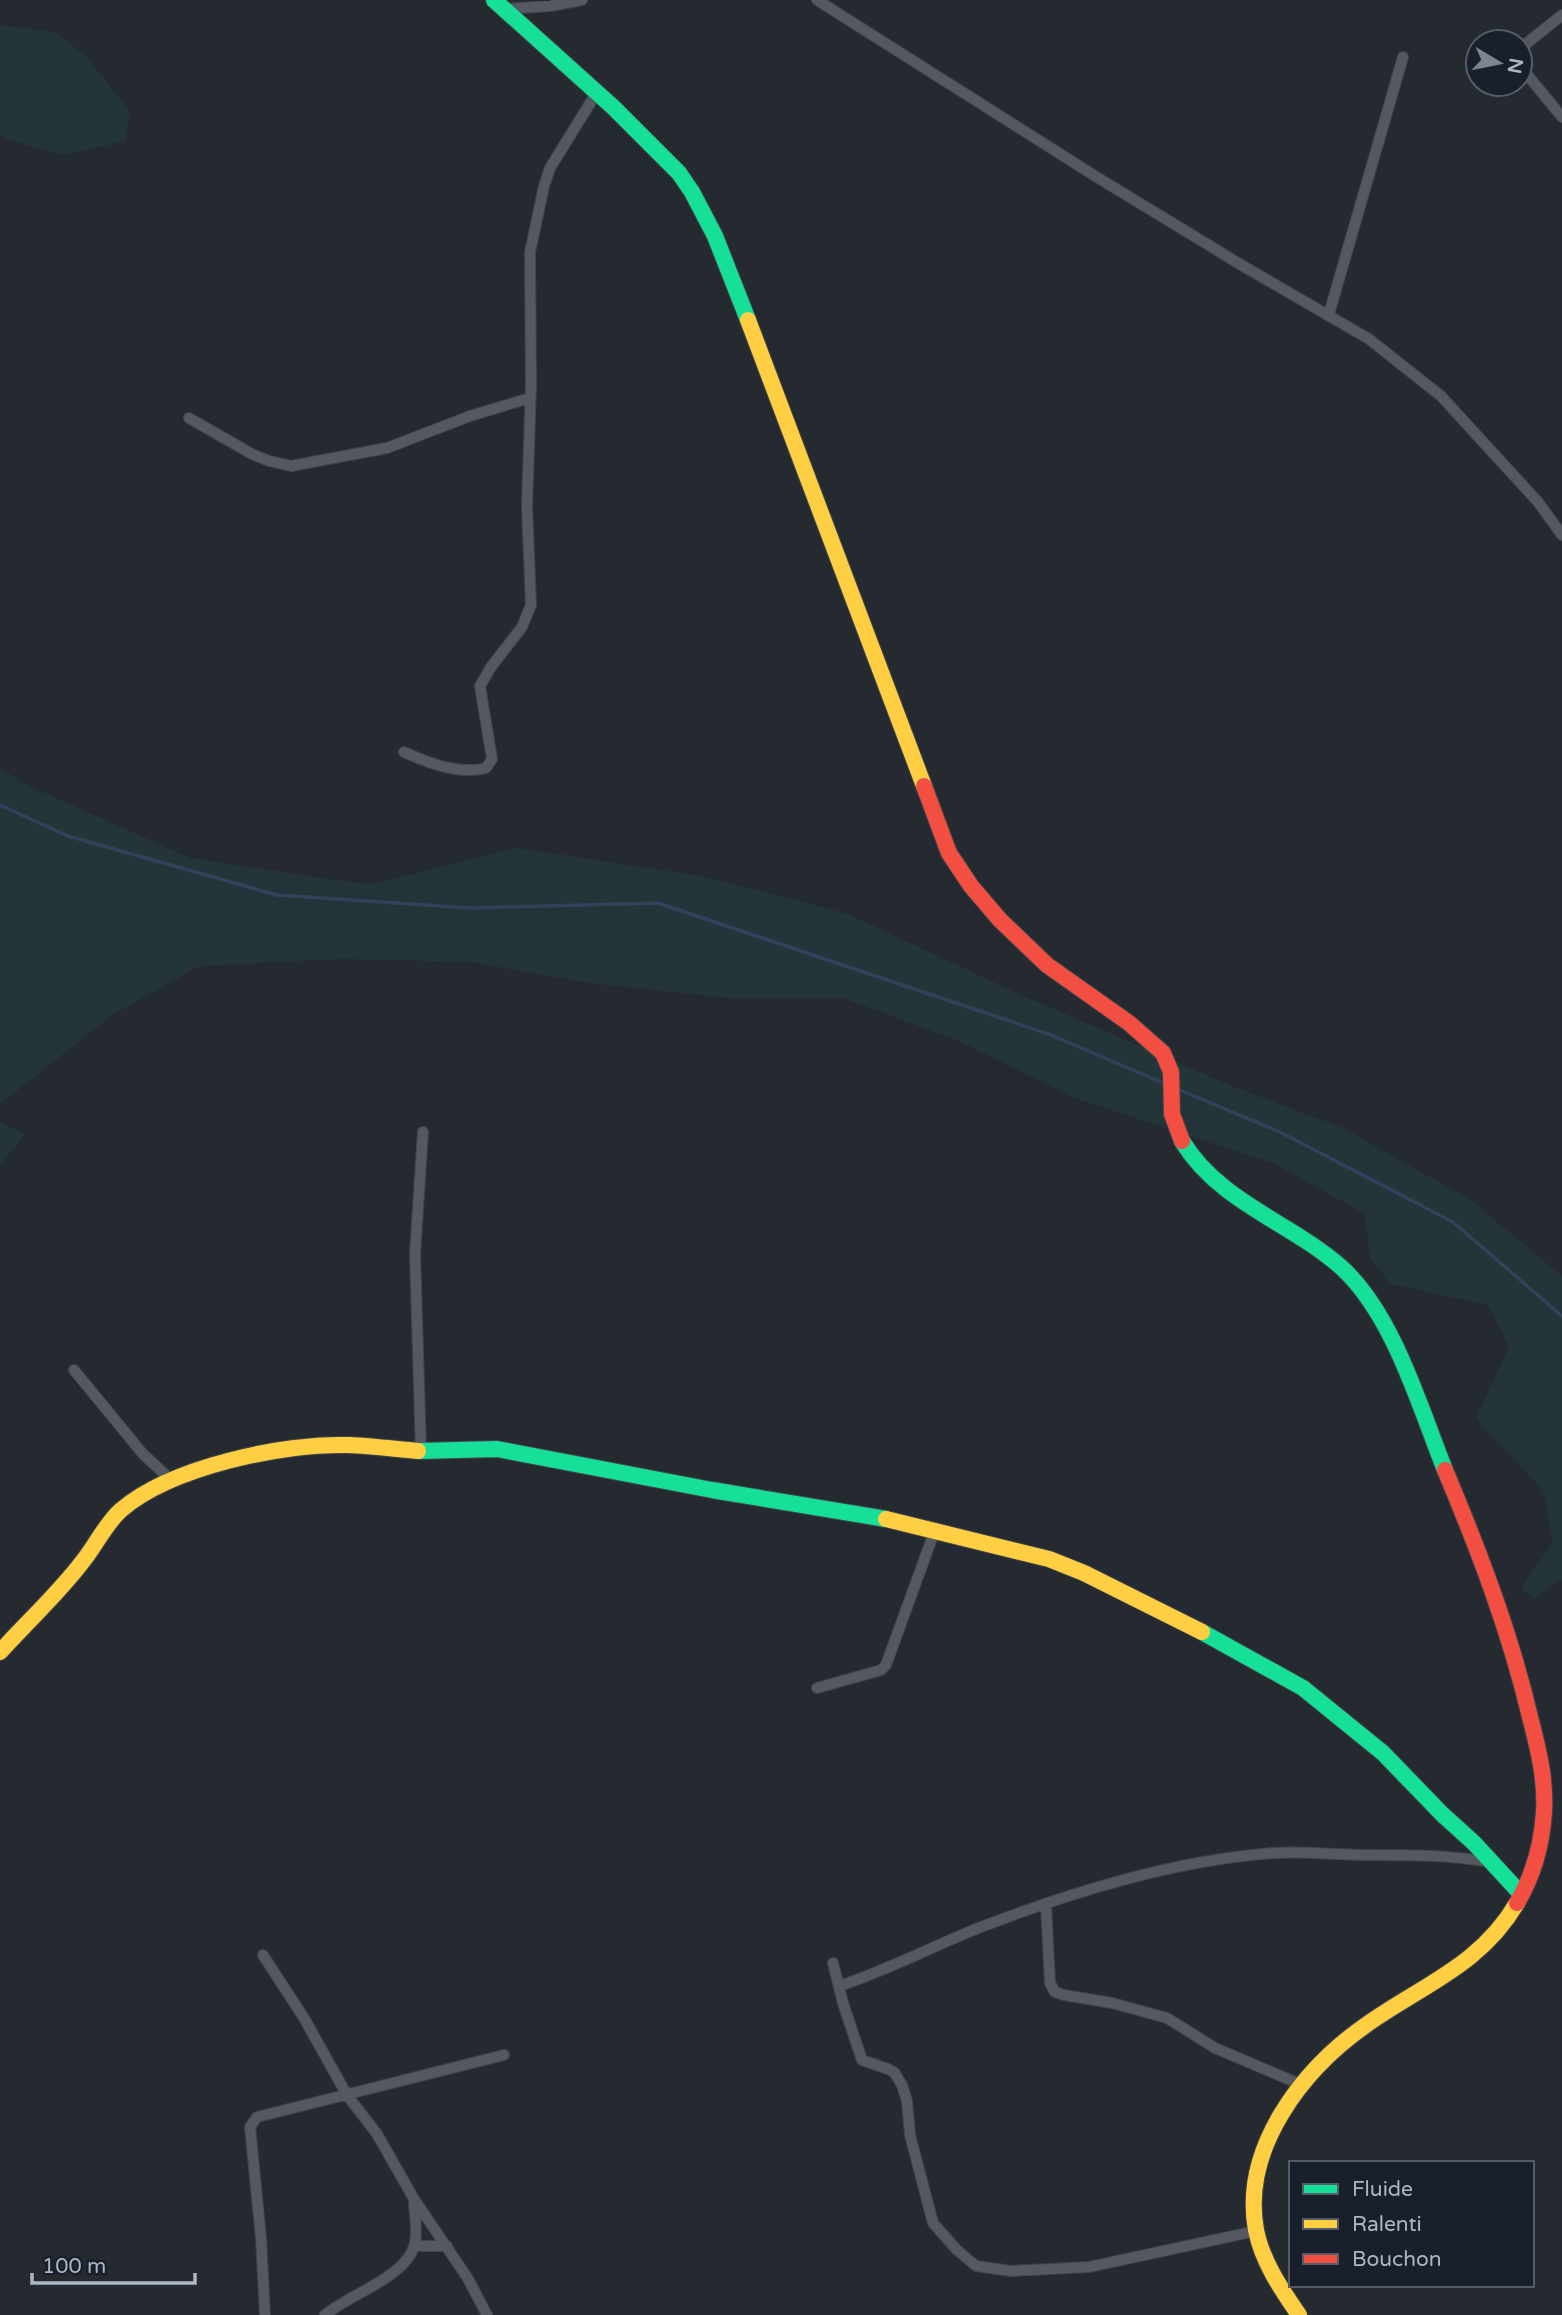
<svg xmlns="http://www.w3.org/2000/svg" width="1562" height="2315" viewBox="0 0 1562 2315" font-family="'Varela Round',sans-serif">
  <rect width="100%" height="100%" fill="#252a31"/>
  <path fill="#233538" d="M0 25 56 32 87 57 130 111 125 141 64 155 5 139 0 134Z
    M0 768 25 784 190 858 370 885 517 848 707 877 848 914 1019 994 1232 1086 1343 1128 1471 1200 1562 1276V1579L1534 1599 1521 1589 1553 1542 1543 1490 1476 1419 1509 1346 1488 1305 1390 1284 1370 1257 1365 1214 1273 1163 1074 1098 959 1041 843 998H732L596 984 470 962 342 959 200 966 112 1015 0 1104Z
    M0 1122 25 1134 0 1166Z"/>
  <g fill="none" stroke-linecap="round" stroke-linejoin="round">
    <path stroke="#32425a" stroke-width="3.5" d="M0 805 68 836 277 895 471 908 658 903 1051 1035 1168 1085
      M1175 1088 1280 1132 1453 1222 1562 1316"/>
    <g stroke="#41454b" stroke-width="12">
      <path id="street" d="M817 0 1095 176 1243 266 1369 339 1441 396 1538 502 1562 535
        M504 9 551 6 582 0
        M1520 55 1527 43 1562 15
        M1520 60 1525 72 1562 117
        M1329 314 1403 57
        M189 418 252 454 269 461 291 466 387 448 470 416 530 398
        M404 752C428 763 459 775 486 768L492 759 480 686 491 667 522 627 531 605 527 506 531 384 530 252 544 186 550 168 597 92
        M74 1370 143 1454 170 1479
        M421 1451 415 1254 423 1132
        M817 1688 881 1670 886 1665 935 1530
        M1046 1905 1050 1983 1055 1992 1064 1995 1112 2003 1167 2018 1215 2048 1302 2085
        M263 1955 304 2018 347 2095 377 2134 414 2199 467 2277 487 2315
        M833 1963 843 2003 862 2060 888 2069 894 2072 902 2085 907 2101 910 2135 933 2223 957 2250 976 2266 1011 2271 1089 2267 1256 2231
        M839 1986C888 1970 933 1946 981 1927 1075 1891 1173 1861 1273 1853 1305 1851 1337 1855 1369 1855 1410 1855 1450 1855 1490 1862
        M415 2246H447
        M265 2315 261 2238 250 2127 257 2117 504 2055
        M325 2315C349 2294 408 2277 415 2243 418 2229 414 2213 414 2199"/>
    </g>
    <g stroke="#41454b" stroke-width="18">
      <path id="fast" d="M494 0 613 107 679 173 692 192 715 236 748 320
        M1182 1141C1219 1202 1290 1222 1341 1267 1393 1314 1419 1405 1445 1470
        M418 1451 497 1449 712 1490 886 1519
        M1202 1632 1303 1688 1383 1753 1442 1814 1474 1843 1521 1894"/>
    </g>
    <g stroke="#41454b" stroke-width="18">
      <path id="slow" d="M748 320 924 786
        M886 1519 1049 1559 1084 1573 1202 1632
        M0 1652C27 1622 59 1593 83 1561 96 1545 106 1523 121 1510 171 1467 283 1443 349 1445 372 1446 395 1449 418 1451
        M1299 2315C1281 2289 1262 2261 1256 2230 1241 2148 1303 2069 1366 2025 1422 1985 1480 1966 1517 1903"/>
    </g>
    <g stroke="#41454b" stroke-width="18">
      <path id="jam" d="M924 786 949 853 971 886 1000 920 1047 965 1129 1023 1163 1053 1171 1072 1172 1114 1182 1141
        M1445 1470C1479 1551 1510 1632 1530 1717 1538 1748 1546 1779 1544 1812 1542 1843 1533 1876 1517 1903"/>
    </g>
    <use href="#street" stroke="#545860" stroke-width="10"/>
    <use href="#fast" stroke="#16e098" stroke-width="16"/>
    <use href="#slow" stroke="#ffcf43" stroke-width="16"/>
    <use href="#jam" stroke="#f24e42" stroke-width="16"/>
  </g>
  <rect x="1289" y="2161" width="245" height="126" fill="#19202b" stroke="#545c68" stroke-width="2"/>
  <rect x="1303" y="2184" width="35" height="10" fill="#16e098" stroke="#545c68" stroke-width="2"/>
  <text x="1352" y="2196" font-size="21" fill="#adb6c4">Fluide</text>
  <rect x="1303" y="2219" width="35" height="10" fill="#ffcf43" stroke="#545c68" stroke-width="2"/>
  <text x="1352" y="2231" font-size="21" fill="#adb6c4">Ralenti</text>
  <rect x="1303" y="2254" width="35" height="10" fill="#f24e42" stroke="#545c68" stroke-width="2"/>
  <text x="1352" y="2266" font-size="21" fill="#adb6c4">Bouchon</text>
  <g transform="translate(1499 63) rotate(100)"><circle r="33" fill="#19202b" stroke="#545c68" stroke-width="2"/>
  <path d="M0-5L12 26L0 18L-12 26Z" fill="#7d8591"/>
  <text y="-10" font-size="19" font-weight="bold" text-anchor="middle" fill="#adb6c4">N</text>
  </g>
  <path d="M32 2273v10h163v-10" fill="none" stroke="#adb6c4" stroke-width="3.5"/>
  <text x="42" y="2273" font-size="21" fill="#adb6c4" stroke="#19202b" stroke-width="5" paint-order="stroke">100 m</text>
</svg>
